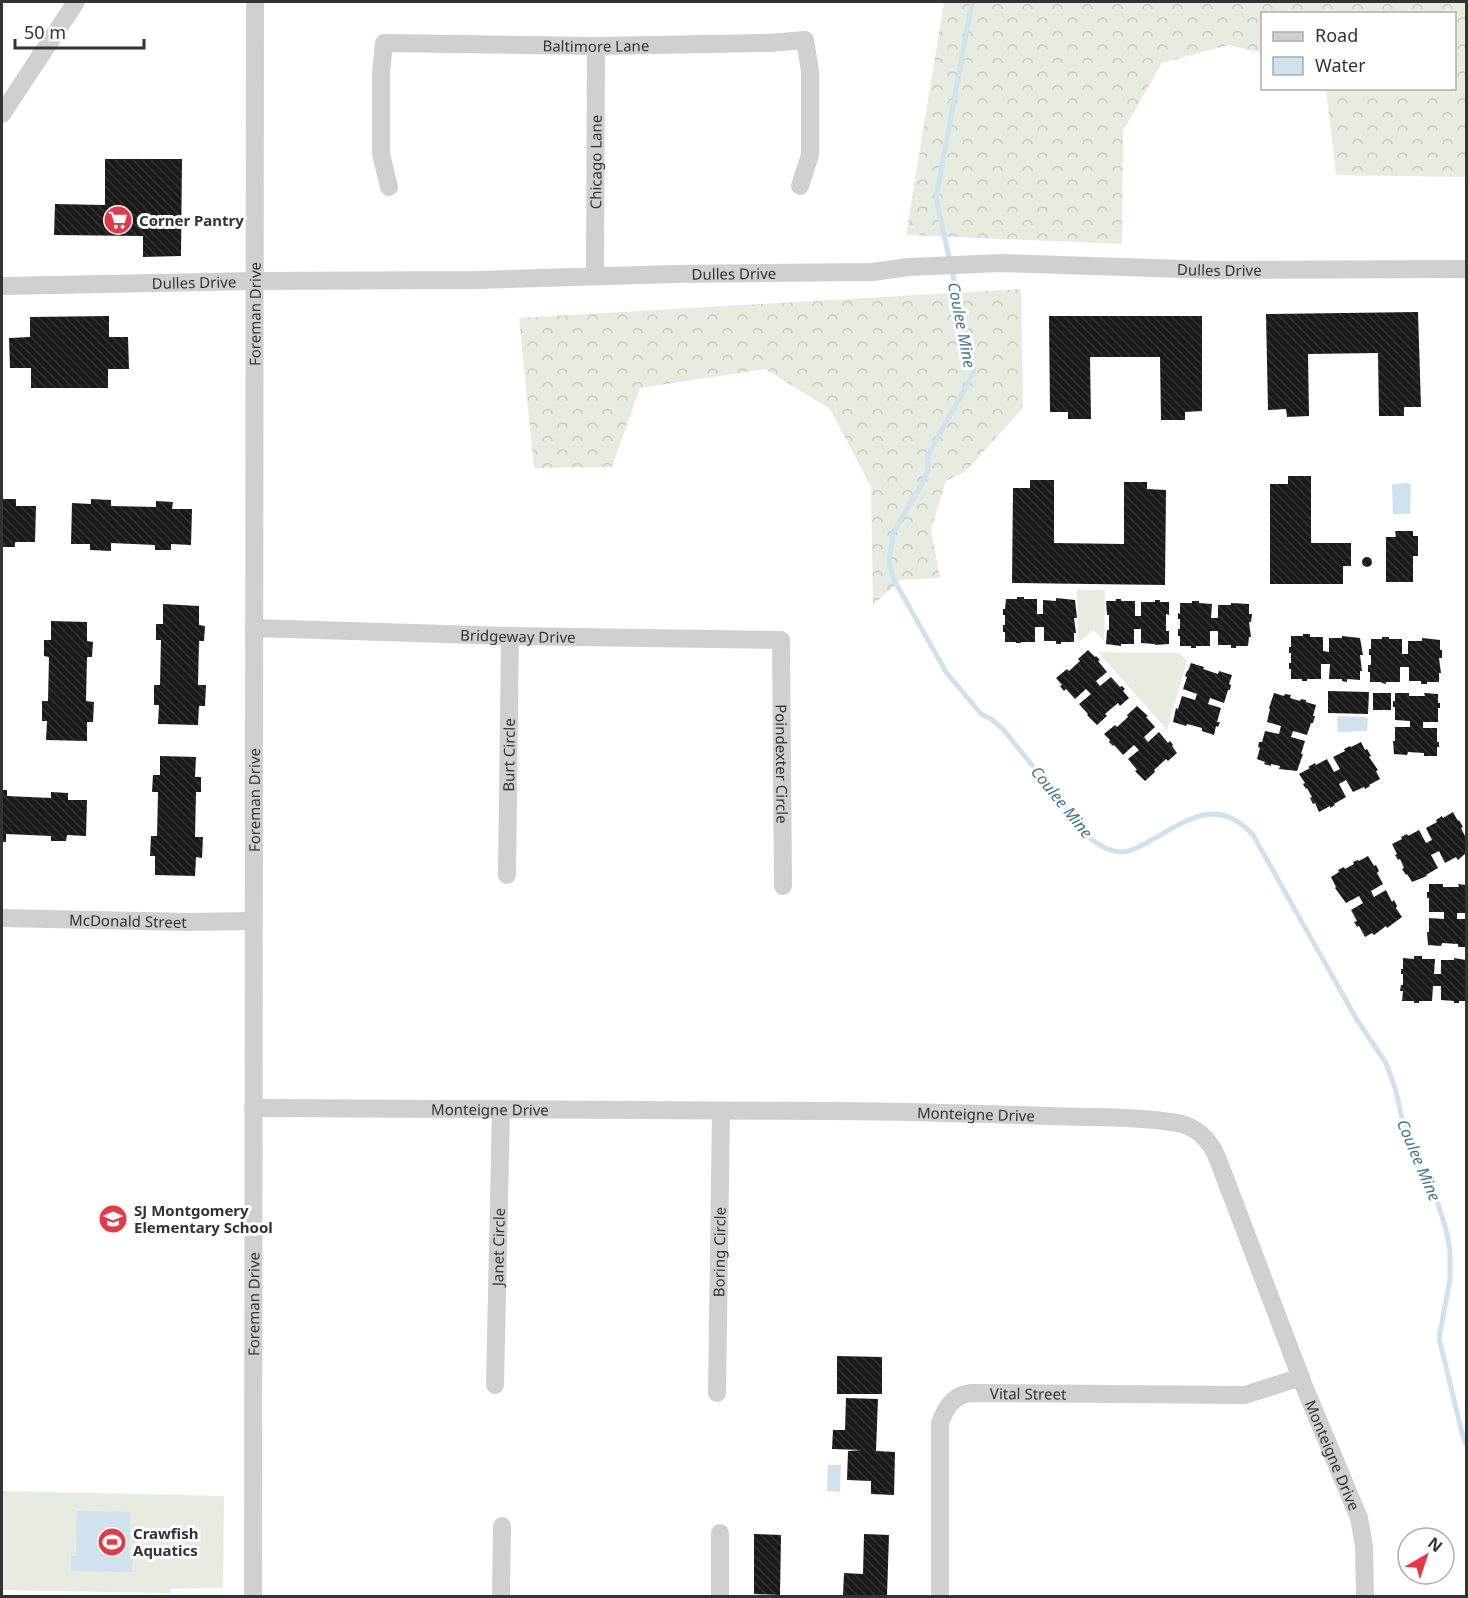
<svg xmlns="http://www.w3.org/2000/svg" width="1468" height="1598" viewBox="0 0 1468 1598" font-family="'Noto Sans',sans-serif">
  <defs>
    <pattern id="forest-crowns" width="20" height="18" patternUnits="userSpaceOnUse" patternTransform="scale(1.5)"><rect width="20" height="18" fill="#e6ecdf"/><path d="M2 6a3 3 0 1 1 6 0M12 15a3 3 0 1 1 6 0" fill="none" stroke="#c6cbc0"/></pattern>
    <pattern id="building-back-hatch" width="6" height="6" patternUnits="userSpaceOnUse" patternTransform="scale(1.5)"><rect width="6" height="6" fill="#1a1a1a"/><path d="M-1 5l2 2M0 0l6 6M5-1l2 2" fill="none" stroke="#333"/></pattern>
  </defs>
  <rect width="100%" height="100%" fill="#fff"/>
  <path fill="#e6ecdf" d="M1077 590H1105L1104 641 1094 630 1078 642Z
    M1098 652 1179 653 1187 661 1167 730Z
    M2 1491 224 1496 223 1588 171 1589 170 1593 2 1590Z"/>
  <path fill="url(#forest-crowns)" d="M944 2H1466V177L1336 175 1326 89 1454 88V14H1262V53L1229 45 1162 63 1123 131 1122 244 906 235Z
    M1021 289 1023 408 966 471 946 481 931 529 940 578 901 580 873 605 871 487 830 409 765 369 640 388 612 467 534 468 519 318Z"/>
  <path fill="#cfe2ee" d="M1409 483 1411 485 1410 514H1394L1393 513 1392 485 1394 484Z
    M1338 716 1366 717 1368 719 1367 731 1338 732 1337 718Z
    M828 1465H841L840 1492 827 1491Z
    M77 1511 130 1512 129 1557H133L132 1572 71 1571V1556H76Z"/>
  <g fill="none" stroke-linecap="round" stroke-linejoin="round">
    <path stroke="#cfe2ee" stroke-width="5" d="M972 2 936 198 974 372 928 455V470L922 484 893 533 889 564 894 580 946 672 981 714 991 719 1003 729 1092 840C1102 846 1110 852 1122 852 1131 852 1141 846 1148 842 1186 821 1217 795 1253 835L1357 1020 1386 1063 1396 1091 1405 1133 1418 1168 1438 1204 1446 1229 1450 1250V1279L1439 1338 1462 1433 1466 1444"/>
  </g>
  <path fill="url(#building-back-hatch)" d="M105 159H182L181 256 143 257V236L54 235 55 204 105 205Z
    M1418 312 1421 407H1404V416H1379L1378 353 1308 354 1309 416 1287 417 1286 409 1268 410 1266 314Z
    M109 316V337H128L129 369H108V388H31V368H10L9 338 30 337V317Z
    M1049 316H1202V411L1185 412V420H1161L1160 357H1090L1091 419H1068V412H1050Z
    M1288 476H1311V543H1351V566H1343V584H1270V484H1288Z
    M1030 480H1054V543L1124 544V482H1147V489L1166 490 1165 585 1012 583 1013 488H1030Z
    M2 499H16V506H36L35 542H15V547H2Z
    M91 499 111 500V506L156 507V501L173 502 172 509H192L191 545 171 544V550H155V545L111 543V551L90 550V544H71L72 503 91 504Z
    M1395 531H1413V536H1418V556H1413V582H1386V537H1396Z
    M1362 562a5 5 0 1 1 10 0a5 5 0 1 1-10 0Z
    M1017 597H1024V599H1037V614H1043V600L1056 601V598L1075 600 1077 618H1074L1076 633H1074V642H1061V644H1056V641H1044V627H1035V642H1021V643H1016V642H1005V632H1003V625H1005V615H1003V609H1005L1006 599H1017Z
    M1116 599H1121V601H1135V616H1141V602H1155V600H1160V602H1169V615L1166 614V631H1169V644L1155 645V644L1141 643V629H1134V644H1121V646L1106 644 1107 630H1109V615H1107L1106 601H1116Z
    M1192 601H1199V603L1212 604 1211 618H1218V605H1231V603L1249 604V614H1252L1251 622H1249L1251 637H1249L1248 646H1236V648H1231V645H1218V631H1210V646H1196V648H1191V646H1180V636H1178V629H1180V619H1178V613L1180 614V603H1192Z
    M163 604 199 606V625L205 626 204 641H199L198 685H206L205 706H199L198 725 158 724 159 705H154V685H160L161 640H156V624H163Z
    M51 621 87 622V641L93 642 92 657H87L86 701 94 702 93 722H87V741L46 740 47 721H42V701H48L49 657 44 656V640H51Z
    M1303 634H1310V637H1323V651L1329 652V638H1342V636L1360 638 1363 655H1360L1362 671H1360V680L1347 679V682L1342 681V679H1329L1330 664H1321V679H1307V681H1302V679H1291V669H1289V663H1291V653H1289V647H1291V636H1303Z
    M1382 637H1389V639H1402V654H1408V641H1422V638L1440 640V650H1442V658H1439L1441 673H1439V682H1427V684H1421V681H1409V667H1400V682H1386V684L1382 683 1381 682H1370V672H1368V665H1371V655H1369V649H1371V639H1382Z
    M1088 650 1095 657 1096 656 1100 660 1098 661 1107 672 1096 681 1100 686 1111 677 1120 687 1122 686 1125 689 1123 691 1129 698 1120 706 1118 703 1105 714 1107 716 1097 725 1087 715 1088 714 1079 704 1091 694 1086 689 1075 699 1066 689 1064 691 1060 686 1062 685 1056 678 1067 669 1069 671 1080 661 1078 659Z
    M1191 663 1204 667 1203 669 1218 674 1219 671 1232 675 1229 684 1231 685 1230 690H1228L1224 703 1210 698 1208 704 1221 708 1217 722H1220L1218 727 1216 726 1214 735 1202 731V728L1187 724 1186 726 1173 722 1176 708 1178 709 1182 696 1195 700 1197 694 1183 689 1187 677 1185 676 1187 671H1188Z
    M1328 691 1369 692 1368 714 1328 713Z
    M1274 693 1284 696 1285 694 1291 695 1290 698 1300 701 1301 699 1306 700V702L1316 705 1313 716H1315L1313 723H1311L1307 735 1293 731 1291 737 1305 741 1301 754H1303L1297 771 1279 769 1280 766 1271 764V766L1264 764 1265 762 1257 759 1260 748 1258 747 1259 742H1262L1265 731 1279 734 1281 726 1267 722 1270 709 1269 708Z
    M1373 693H1391V710H1373Z
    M1395 693H1409V696H1425L1424 693 1438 694V703H1440V708H1438V722H1423V728H1437V742H1439V747H1437V756H1424V753L1408 752 1407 755 1394 754 1393 741H1395V727H1410V721L1395 720V707H1393V701H1395Z
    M1137 706 1148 716 1146 717 1155 727 1144 737 1148 742 1159 732 1168 743 1170 741 1173 745 1172 746 1177 753 1168 761 1166 759 1154 770 1155 772 1145 781 1135 771 1137 770 1128 759 1139 750 1134 745 1123 755 1114 745 1113 746 1109 742 1110 740 1104 734 1115 725 1117 727 1128 717 1127 715Z
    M1361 742 1365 750 1367 749 1371 756 1369 757 1378 770 1376 771 1380 779 1369 785 1370 786 1365 789 1364 787 1353 792 1346 780 1339 784 1346 797 1334 804 1335 805 1330 808V806L1319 812 1315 803 1313 804 1310 798 1312 797 1307 788 1306 789 1303 784 1305 783 1299 774 1310 768 1308 767 1315 763 1316 765 1327 759 1334 772 1340 769 1333 757 1345 751 1344 749 1350 746 1351 747Z
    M160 756 196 757 195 777H201V792H196L195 837H203L202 858 196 857 195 876 155 875V856H150L151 836H157L158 792H152L153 775H160Z
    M2 790H7V796L51 798V792L68 793V800H87L86 836 67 835 66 841H51V836L6 834V842H2Z
    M1453 812 1458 821 1459 820 1463 827 1461 828 1465 836 1466 835V853L1458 860 1456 857 1445 863 1439 851 1431 855 1438 868 1426 875 1427 876 1412 882 1407 874 1406 875 1402 869 1404 868 1400 859 1398 860 1395 855 1397 854 1392 844 1402 839 1401 837 1407 834 1408 836 1419 830 1426 843 1432 840 1426 828 1437 822 1436 820 1442 816 1443 818Z
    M1368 856 1374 866 1376 865 1379 871 1377 873 1383 884 1371 891 1374 897 1386 890 1392 902 1394 900 1397 906 1396 908 1402 917 1387 928 1386 926 1374 935 1372 933 1365 937 1359 926 1357 927 1354 922 1357 921 1351 910 1363 903 1359 896 1346 903 1335 888 1336 887 1331 877 1339 872 1338 870 1344 867 1345 869 1354 864 1353 862 1358 860 1359 861Z
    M1429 884H1443V887H1459L1458 884 1466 885V913H1457V919H1466V947H1458V944L1442 943 1441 946 1428 945 1427 932H1429V918L1444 919V912H1429V898H1427V892H1429Z
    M1414 956H1422V959H1435L1434 974H1441V960H1454V958L1466 960V1001H1459V1003H1454V1001L1441 1000V986H1433L1432 1001H1419V1003H1414V1001H1402L1403 991H1400L1401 985H1403V974H1401V969H1403V958L1414 959Z
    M837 1356 882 1357V1394H837Z
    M846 1398 878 1399 876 1451 895 1452 894 1495 871 1494V1481L847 1480 848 1451 862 1450 832 1449 833 1430H845Z
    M754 1534 781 1535 780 1595 754 1594Z
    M864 1534 889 1535 887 1596 843 1595 844 1573 863 1574Z"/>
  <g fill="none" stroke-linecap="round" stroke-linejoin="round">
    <g stroke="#d0d0d0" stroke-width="18">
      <path d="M2 114 76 2"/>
      <path id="s1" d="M389 187 381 154V73L384 43 596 46 769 43 805 40 810 71V155L800 186"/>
      <path id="s2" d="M595 276 596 46"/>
      <path id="s3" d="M2 286 255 281 477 280 674 274 872 272 909 267 1001 263 1214 270 1466 269"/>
      <path id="s4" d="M254 628 510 636 781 640 783 886"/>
      <path id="s5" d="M507 875 510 636"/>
      <path id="s6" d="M2 918 189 922 253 921"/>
      <path id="s7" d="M253 1108C445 1109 637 1110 829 1111 902 1111 976 1114 1050 1116 1092 1118 1136 1116 1178 1123 1197 1127 1209 1139 1217 1157L1304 1386 1359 1518 1364 1546 1365 1596"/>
      <path id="s8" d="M495 1385 501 1109"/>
      <path id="s9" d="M717 1393 721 1111"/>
      <path d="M720 1533V1596"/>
      <path id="s10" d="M253 1596 255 2"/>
      <path d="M501 1596 502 1526"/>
      <path id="s11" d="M940 1596V1423C946 1407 953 1395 971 1393L1245 1395 1301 1377"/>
    </g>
  </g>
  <defs>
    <g id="supermarket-disc" transform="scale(1.5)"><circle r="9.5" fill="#e63946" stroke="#fff"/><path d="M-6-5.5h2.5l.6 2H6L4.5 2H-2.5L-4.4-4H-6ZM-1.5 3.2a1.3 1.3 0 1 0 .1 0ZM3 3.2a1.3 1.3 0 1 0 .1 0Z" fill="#fff"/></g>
    <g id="school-disc" transform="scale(1.5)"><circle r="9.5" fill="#e63946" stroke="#fff"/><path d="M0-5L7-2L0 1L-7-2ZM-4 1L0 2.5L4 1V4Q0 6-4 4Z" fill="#fff"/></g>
    <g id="stadium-disc" transform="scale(1.5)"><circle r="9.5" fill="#e63946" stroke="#fff"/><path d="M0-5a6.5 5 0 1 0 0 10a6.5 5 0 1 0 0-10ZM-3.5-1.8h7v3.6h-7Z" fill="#fff"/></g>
  </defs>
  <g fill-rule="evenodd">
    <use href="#supermarket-disc" x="118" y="220"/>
    <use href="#school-disc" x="113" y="1219"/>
    <use href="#stadium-disc" x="112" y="1542"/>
  </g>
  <g text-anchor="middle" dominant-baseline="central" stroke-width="6" stroke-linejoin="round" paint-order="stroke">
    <g font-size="15" fill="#333" stroke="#fff">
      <text stroke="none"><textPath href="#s1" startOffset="357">Baltimore Lane</textPath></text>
      <text stroke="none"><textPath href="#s2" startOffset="114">Chicago Lane</textPath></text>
      <text stroke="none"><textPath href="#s3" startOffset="1218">Dulles Drive</textPath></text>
      <text stroke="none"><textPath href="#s3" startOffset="732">Dulles Drive</textPath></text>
      <text stroke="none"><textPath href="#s3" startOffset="192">Dulles Drive</textPath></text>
      <text stroke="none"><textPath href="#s10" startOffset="1282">Foreman Drive</textPath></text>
      <text stroke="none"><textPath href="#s4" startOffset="264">Bridgeway Drive</textPath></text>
      <text stroke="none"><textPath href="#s5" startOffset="120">Burt Circle</textPath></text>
      <text stroke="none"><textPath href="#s4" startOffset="651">Poindexter Circle</textPath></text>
      <text stroke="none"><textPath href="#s10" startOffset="796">Foreman Drive</textPath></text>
      <text stroke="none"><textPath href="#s6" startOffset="126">McDonald Street</textPath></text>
      <text stroke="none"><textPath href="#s7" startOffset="237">Monteigne Drive</textPath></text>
      <text stroke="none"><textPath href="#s7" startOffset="723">Monteigne Drive</textPath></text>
      <text stroke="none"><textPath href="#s8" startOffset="138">Janet Circle</textPath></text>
      <text stroke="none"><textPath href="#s9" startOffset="141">Boring Circle</textPath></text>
      <text stroke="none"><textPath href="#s10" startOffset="292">Foreman Drive</textPath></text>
      <text stroke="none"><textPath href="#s11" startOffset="276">Vital Street</textPath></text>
      <text stroke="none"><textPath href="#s7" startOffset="1299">Monteigne Drive</textPath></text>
    </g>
    <g font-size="15" font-weight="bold" fill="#333" stroke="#fff" text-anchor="start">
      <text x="139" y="220">Corner Pantry</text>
      <text x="134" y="1210">SJ Montgomery<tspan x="134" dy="17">Elementary School</tspan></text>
      <text x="133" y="1533">Crawfish<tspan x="133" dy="17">Aquatics</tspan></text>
    </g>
    <g font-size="16" font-style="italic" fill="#3f7597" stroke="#fff">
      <text transform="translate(962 325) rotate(79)">Coulee Mine</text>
      <text transform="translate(1062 802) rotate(51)">Coulee Mine</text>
      <text transform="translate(1419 1160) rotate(67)">Coulee Mine</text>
    </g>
  </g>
  <rect width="1468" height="1598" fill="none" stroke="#333333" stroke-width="6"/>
  <rect x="1261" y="12" width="195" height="78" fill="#ffffff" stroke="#adadad" stroke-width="1.5"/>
  <rect x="1273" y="32" width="30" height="9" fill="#d0d0d0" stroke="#adadad" stroke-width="1.5"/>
  <text x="1315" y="42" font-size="18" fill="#333333">Road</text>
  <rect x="1273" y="57" width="30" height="18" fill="#cfe2ee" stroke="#adadad" stroke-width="1.5"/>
  <text x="1315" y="72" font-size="18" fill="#333333">Water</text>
  <g transform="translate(1426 1556) rotate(39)"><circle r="28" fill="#ffffff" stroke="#adadad" stroke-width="1.5"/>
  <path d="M0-4.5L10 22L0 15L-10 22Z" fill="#e63946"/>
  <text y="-9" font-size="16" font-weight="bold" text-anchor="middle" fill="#333333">N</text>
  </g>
  <path d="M15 39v9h129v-9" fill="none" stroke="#333333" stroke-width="3"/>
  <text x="24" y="39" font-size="18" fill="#333333" stroke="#ffffff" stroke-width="4.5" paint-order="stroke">50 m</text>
</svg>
